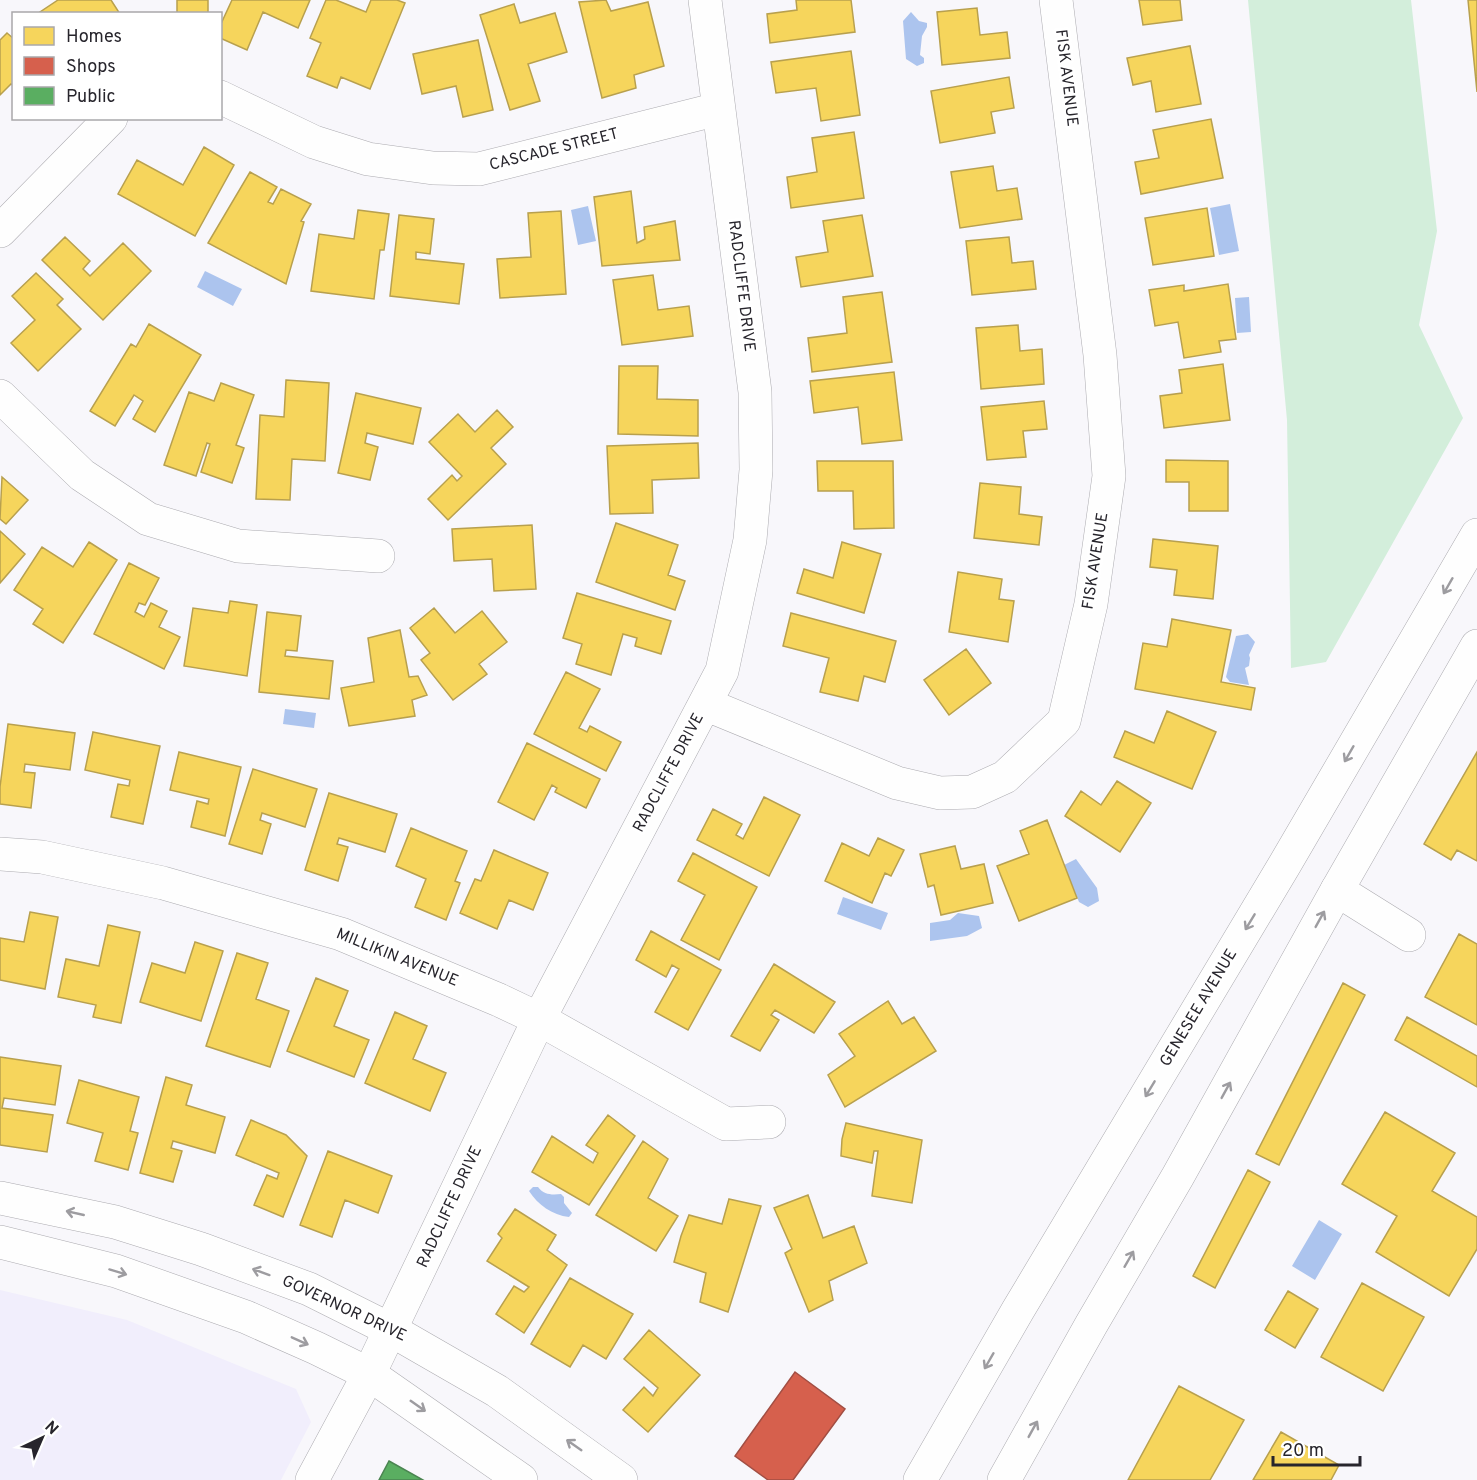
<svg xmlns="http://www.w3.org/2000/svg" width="1477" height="1480" viewBox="0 0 1477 1480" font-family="Overpass,sans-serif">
  <rect width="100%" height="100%" fill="#f8f7fb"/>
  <path fill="#f1eefc" d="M0 1290 127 1320 296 1389 311 1422 281 1480H0Z"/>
  <path fill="#d3eedb" d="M1248 0H1411L1437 231 1419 325 1463 418 1326 662 1291 668 1287 420Z"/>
  <path fill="#acc4ee" d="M911 12 919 21 927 23V27L922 36 920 55 924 58V63L917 66 906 59 903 21Z
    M1230 204 1239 251 1219 255 1210 208Z
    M588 206 596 241 578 245 571 210Z
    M205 271 242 289 233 306 197 287Z
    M1249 297 1251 332 1237 333 1235 298Z
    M1248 634 1255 642 1249 655 1250 658 1249 666 1245 668 1249 685 1230 682 1226 677 1236 636Z
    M285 709 316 713 314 728 283 724Z
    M1076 859 1097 888 1099 901 1088 907 1079 902 1064 865Z
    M843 897 888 913 881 930 837 914Z
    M958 913 979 916 982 928 967 936 930 941V923L950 920Z
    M533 1187H538C544 1195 552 1195 561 1194L564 1197V1203L572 1213 569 1217C552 1215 538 1205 529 1191Z
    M1319 1220 1342 1234 1315 1280 1292 1266Z"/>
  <path fill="#f6d55c" stroke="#b8a04e" stroke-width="1.5" d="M58 0H111L120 14H37Z
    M177 0H208V14H177Z
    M232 0H310L298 28 263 12 247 50 220 38V26Z
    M326 0H336L366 12 371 0H397L405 3 370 89 341 77 337 88 307 76 321 43 310 38Z
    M606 0 611 11 648 2 664 66 634 75 636 88 602 98 579 2Z
    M796 0H851L855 32 770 43 767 14 797 10Z
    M1139 0H1180L1182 20 1143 25Z
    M1468 0H1477V92Z
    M514 4 520 23 555 13 567 52 528 64 540 101 510 110 480 15Z
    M977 8 980 35 1007 32 1010 58 942 65 937 12Z
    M7 33 14 39V86L11 84 0 95V40Z
    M478 40 493 110 463 117 456 86 422 94 413 54Z
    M1190 46 1201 104 1156 112 1151 81 1133 85 1127 58Z
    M851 51 860 115 821 121 816 88 776 93 771 62Z
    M1009 77 1014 108 991 112 995 133 940 143 931 91Z
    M1211 119 1223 178 1141 194 1135 162 1159 158 1153 130Z
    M854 132 864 198 791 208 787 177 817 172 812 138Z
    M204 147 234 165 195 236 118 194 137 160 183 185Z
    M993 166 997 191 1017 188 1022 219 960 228 951 172Z
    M250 172 277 187 268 202 273 204 281 189 311 204 301 221 304 222 286 284 208 243Z
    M631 191 637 243 645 239 644 227 675 221 680 260 602 266 594 197Z
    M1207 208 1214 256 1153 265 1145 218Z
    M358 210 389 214 384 250H380L374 299 311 291 319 234 354 239Z
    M561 211 566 294 500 298 497 259 531 257 528 213Z
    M399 215 434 219 430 254 416 252V259L464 264 459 304 390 296Z
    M862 215 873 276 801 287 796 257 828 252 823 221Z
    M65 237 90 261 83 269 90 276 123 243 151 271 103 320 42 260Z
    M1009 237 1012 263 1033 261 1036 289 972 295 966 241Z
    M36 273 63 299 57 305 81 329 38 371 11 343 35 320 12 296Z
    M653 275 658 310 689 306 693 336 622 345 613 280Z
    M1228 284 1236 339 1219 341 1221 352 1184 358 1178 322 1155 326 1149 290 1184 285V291Z
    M882 292 892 362 812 372 808 338 847 333 843 297Z
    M149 324 201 355 155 432 133 419 143 401 134 395 115 426 90 411 131 344 136 347Z
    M1018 325 1020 351 1042 349 1044 384 981 389 976 328Z
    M1223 364 1230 420 1164 428 1160 396 1182 393 1179 370Z
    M619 366H658L657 399 698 400V436L618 434Z
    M894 372 902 440 862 444 858 407 814 413 810 381Z
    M286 380 329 383 325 461 292 459 290 500 256 499 260 415 284 417Z
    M221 383 254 395 236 445 244 448 232 483 201 472 210 444 207 443 196 476 164 465 189 392 214 401Z
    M356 393 421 408 413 444 367 433 365 443 378 447 370 480 338 473Z
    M1044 401 1047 429 1023 431 1026 457 987 460 981 407Z
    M497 410 513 427 491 448 506 464 448 520 428 499 452 475 457 481 462 476 429 442 458 414 475 432Z
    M698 443 699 478 652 480 653 513 610 514 607 446Z
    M1166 460 1228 461V511H1189V482H1166Z
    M817 461H893L894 528 854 529 853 491H818Z
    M2 477 28 500 6 524 0 519Z
    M980 483 1021 487 1019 514 1042 517 1039 545 974 538Z
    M616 523 678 545 668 575 685 581 675 610 596 582Z
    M532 525 536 589 494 591 492 559 454 561 452 529Z
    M0 531 25 554 0 583Z
    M1153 539 1218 546 1213 599 1174 595 1177 570 1150 567Z
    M89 542 117 560 63 643 33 624 43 609 14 590 42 547 73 567Z
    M842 542 881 554 864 613 797 593 804 569 833 578Z
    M129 563 159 578 145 605 139 603 135 612 144 617 151 603 167 611 159 627 180 637 164 669 94 634Z
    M958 572 1002 579 999 599 1014 601 1008 642 949 632Z
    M577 593 671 621 661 654 635 646 637 638 623 634 611 675 576 664 582 644 563 638Z
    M230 601 257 605 247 676 184 666 193 608 228 613Z
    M434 608 455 633 482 611 507 642 479 664 487 674 453 700 421 660 430 653 410 628Z
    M267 612 301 616 297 651 286 650 285 656 333 661 329 699 259 692Z
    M791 613 896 641 885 682 864 676 858 701 820 692 829 658 783 646Z
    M1172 619 1231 630 1221 682 1255 688 1251 710 1135 689 1143 643 1167 647Z
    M400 630 409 677 418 676 427 695 412 700 415 716 349 726 341 688 374 682 368 638Z
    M966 649 991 683 949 715 924 680Z
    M566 672 600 689 579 728 587 732 590 726 621 742 606 771 534 734Z
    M1167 711 1216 732 1192 789 1114 757 1125 731 1154 743Z
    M8 724 75 733 70 770 25 764 24 772 35 773 31 808 0 804V787Z
    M93 732 160 746 143 824 111 817 118 784 129 786 130 780 85 770Z
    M527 743 600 779 586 808 555 792 557 788 552 785 534 820 498 802Z
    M179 752 241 767 225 836 191 827 197 801 208 804 209 799 170 790Z
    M1477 752V861L1457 850 1451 860 1424 844Z
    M253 769 317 789 305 827 262 813 260 820 271 824 262 854 229 844Z
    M1117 781 1151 803 1120 852 1065 816 1081 791 1101 805Z
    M329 793 397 814 385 852 339 838 337 844 348 847 338 881 305 870Z
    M764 797 800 815 769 876 697 840 713 809 742 824 736 835 743 839Z
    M1047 820 1077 898 1019 921 997 866 1029 854 1020 831Z
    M411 828 467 851 455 881 460 883 446 920 415 907 426 879 396 866Z
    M878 838 904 850 891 876 885 873 872 903 825 881 842 843 869 856Z
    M955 846 961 869 984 864 993 903 941 915 934 885 928 887 920 854Z
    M494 850 548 873 533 910 509 900 497 929 460 913 475 879 481 881Z
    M693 853 757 887 719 960 681 940 705 895 678 881Z
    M30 912 58 917 45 989 0 980V938L24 942Z
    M108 925 140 932 121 1023 93 1017 96 1005 58 997 66 959 99 966Z
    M651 931 721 970 688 1030 655 1012 679 969 672 965 666 977 636 960Z
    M1459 934 1477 944V1025L1425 997Z
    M195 942 223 951 201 1021 140 1002 152 963 185 973Z
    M237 953 268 963 256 999 289 1011 270 1067 206 1046Z
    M774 964 835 1002 814 1033 775 1010 771 1015 779 1020 760 1051 731 1036Z
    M316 978 348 991 334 1026 369 1040 354 1077 287 1051Z
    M1343 983 1365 995 1279 1165 1256 1154Z
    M888 1001 902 1024 914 1017 936 1051 845 1107 828 1075 855 1056 839 1034Z
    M395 1012 427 1026 413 1059 446 1073 430 1111 365 1083Z
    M1407 1017 1477 1056V1087L1395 1040Z
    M0 1057 61 1066 55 1105 4 1098 2 1108 53 1115 47 1152 0 1145Z
    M166 1077 192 1085 186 1105 225 1117 215 1153 173 1141 171 1148 182 1151 173 1182 140 1173Z
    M79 1080 139 1097 130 1131 138 1133 128 1170 95 1161 103 1133 67 1123Z
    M1385 1112 1455 1153 1432 1191 1477 1217V1249L1449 1296 1376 1252 1397 1216 1342 1184Z
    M608 1115 635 1136 589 1205 532 1172 552 1136 593 1163 598 1153 586 1145Z
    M251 1120 286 1135 307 1156 283 1217 254 1205 267 1175 277 1179 279 1173 236 1155Z
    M846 1123 922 1140 912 1203 872 1196 878 1151H874L872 1163 841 1156 842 1139Z
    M643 1141 668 1159 648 1198 678 1216 656 1251 596 1215Z
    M328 1151 392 1176 378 1213 345 1200 332 1237 300 1225Z
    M1248 1170 1270 1182 1215 1288 1193 1276Z
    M808 1195 823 1238 854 1226 867 1263 829 1281 833 1300 809 1312 785 1253 792 1249 774 1208Z
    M729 1199 761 1206 728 1312 700 1302 706 1273 674 1262 681 1236 689 1215 722 1224Z
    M515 1209 556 1235 547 1250 567 1265 524 1333 496 1314 514 1286 524 1292 529 1287 487 1261 502 1238 498 1234Z
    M570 1278 633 1314 606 1359 583 1345 570 1367 531 1344Z
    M1362 1283 1424 1317 1383 1391 1321 1357Z
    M1288 1291 1318 1309 1295 1348 1265 1330Z
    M649 1330 700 1375 648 1432 623 1410 644 1387 653 1396 658 1388 624 1359Z
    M1179 1386 1244 1420 1210 1480H1128Z
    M1281 1432 1339 1465 1331 1480H1253Z"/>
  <path fill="#d6604d" stroke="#a24e43" stroke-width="1.5" d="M795 1372 845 1409 793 1480H768L735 1456Z"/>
  <path fill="#5aae61" stroke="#4b8551" stroke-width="1.5" d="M389 1461 423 1480H379Z"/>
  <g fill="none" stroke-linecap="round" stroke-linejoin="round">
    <g stroke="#acabb0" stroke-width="34">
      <path id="street" d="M220 97 314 142 368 159 433 168 479 169 718 109
        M0 231 111 118
        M0 396 82 475 148 519 238 546 378 556
        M705 704 897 783 940 793 972 792 1005 777 1064 721 1091 604 1109 476 1100 355 1056 0
        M0 854 42 857 163 883 341 934 499 1000 539 1019 726 1124 769 1122
        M1337 890 1409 935
        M312 1480 369 1374 539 1019 722 671 750 540 756 470 755 392 705 0"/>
    </g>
    <g stroke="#acabb0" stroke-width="34">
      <path id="secondary" d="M0 1198 115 1222 201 1249 309 1289 391 1330 497 1391 621 1480
        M0 1242 116 1271 246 1317 316 1348 369 1374 521 1480"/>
    </g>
    <g stroke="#acabb0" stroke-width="34">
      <path id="primary" d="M920 1480 1018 1310 1285 864 1477 535
        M1004 1480 1091 1325 1178 1176 1337 890 1477 646"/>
    </g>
    <use href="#street" stroke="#fefefe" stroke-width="33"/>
    <use href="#secondary" stroke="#fefefe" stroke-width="33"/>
    <use href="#primary" stroke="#fefefe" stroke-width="33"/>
  </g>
  <defs><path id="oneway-shaft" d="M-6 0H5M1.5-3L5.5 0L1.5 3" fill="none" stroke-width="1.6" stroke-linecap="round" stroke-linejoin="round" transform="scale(1.5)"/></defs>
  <g stroke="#9d9ca0">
    <use href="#oneway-shaft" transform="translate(1448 586) rotate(120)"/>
    <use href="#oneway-shaft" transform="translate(1349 754) rotate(120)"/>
    <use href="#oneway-shaft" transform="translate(1320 919) rotate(-61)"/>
    <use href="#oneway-shaft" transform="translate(1250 922) rotate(121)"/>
    <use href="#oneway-shaft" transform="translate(1150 1089) rotate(121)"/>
    <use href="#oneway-shaft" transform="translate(1226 1090) rotate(-61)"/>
    <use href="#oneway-shaft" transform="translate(75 1213) rotate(-167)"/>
    <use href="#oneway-shaft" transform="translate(1129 1259) rotate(-60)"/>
    <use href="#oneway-shaft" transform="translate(118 1272) rotate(17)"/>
    <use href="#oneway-shaft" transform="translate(261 1272) rotate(-160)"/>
    <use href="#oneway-shaft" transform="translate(300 1341) rotate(24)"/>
    <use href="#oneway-shaft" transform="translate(989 1361) rotate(120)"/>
    <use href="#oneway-shaft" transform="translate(418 1406) rotate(35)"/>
    <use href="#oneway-shaft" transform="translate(1033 1429) rotate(-61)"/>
    <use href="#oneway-shaft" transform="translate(574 1445) rotate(-145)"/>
  </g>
  <g text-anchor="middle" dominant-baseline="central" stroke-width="6" stroke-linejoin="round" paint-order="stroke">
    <g font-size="16" fill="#27252c" stroke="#fff">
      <text transform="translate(1066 78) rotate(83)">FISK AVENUE</text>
      <text transform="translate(554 150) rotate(-14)">CASCADE STREET</text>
      <text transform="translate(741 286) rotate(83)">RADCLIFFE DRIVE</text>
      <text transform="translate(1096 561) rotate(-81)">FISK AVENUE</text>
      <text transform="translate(669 773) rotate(-62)">RADCLIFFE DRIVE</text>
      <text transform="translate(397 958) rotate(22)">MILLIKIN AVENUE</text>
      <text transform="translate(1199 1008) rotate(-59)">GENESEE AVENUE</text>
      <text transform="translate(450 1207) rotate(-65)">RADCLIFFE DRIVE</text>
      <text transform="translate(344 1309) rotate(25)">GOVERNOR DRIVE</text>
    </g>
  </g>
  <rect x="12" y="12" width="210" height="108" fill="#ffffff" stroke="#a9a8ab" stroke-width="1.5"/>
  <rect x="24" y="27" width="30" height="18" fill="#f6d55c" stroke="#a9a8ab" stroke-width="1.5"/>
  <text x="66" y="42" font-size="18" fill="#27252c">Homes</text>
  <rect x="24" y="57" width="30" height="18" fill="#d6604d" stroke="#a9a8ab" stroke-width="1.5"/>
  <text x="66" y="72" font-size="18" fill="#27252c">Shops</text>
  <rect x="24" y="87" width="30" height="18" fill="#5aae61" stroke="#a9a8ab" stroke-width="1.5"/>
  <text x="66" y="102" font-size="18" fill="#27252c">Public</text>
  <g transform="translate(42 1438) rotate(44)" stroke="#ffffff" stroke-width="4.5" paint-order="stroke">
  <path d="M0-4.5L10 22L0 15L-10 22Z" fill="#27252c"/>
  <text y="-9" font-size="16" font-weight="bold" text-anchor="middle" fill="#27252c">N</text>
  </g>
  <path d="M1273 1456v9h87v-9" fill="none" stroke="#27252c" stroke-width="3"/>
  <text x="1282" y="1456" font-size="18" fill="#27252c" stroke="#ffffff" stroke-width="4.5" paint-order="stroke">20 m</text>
</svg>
